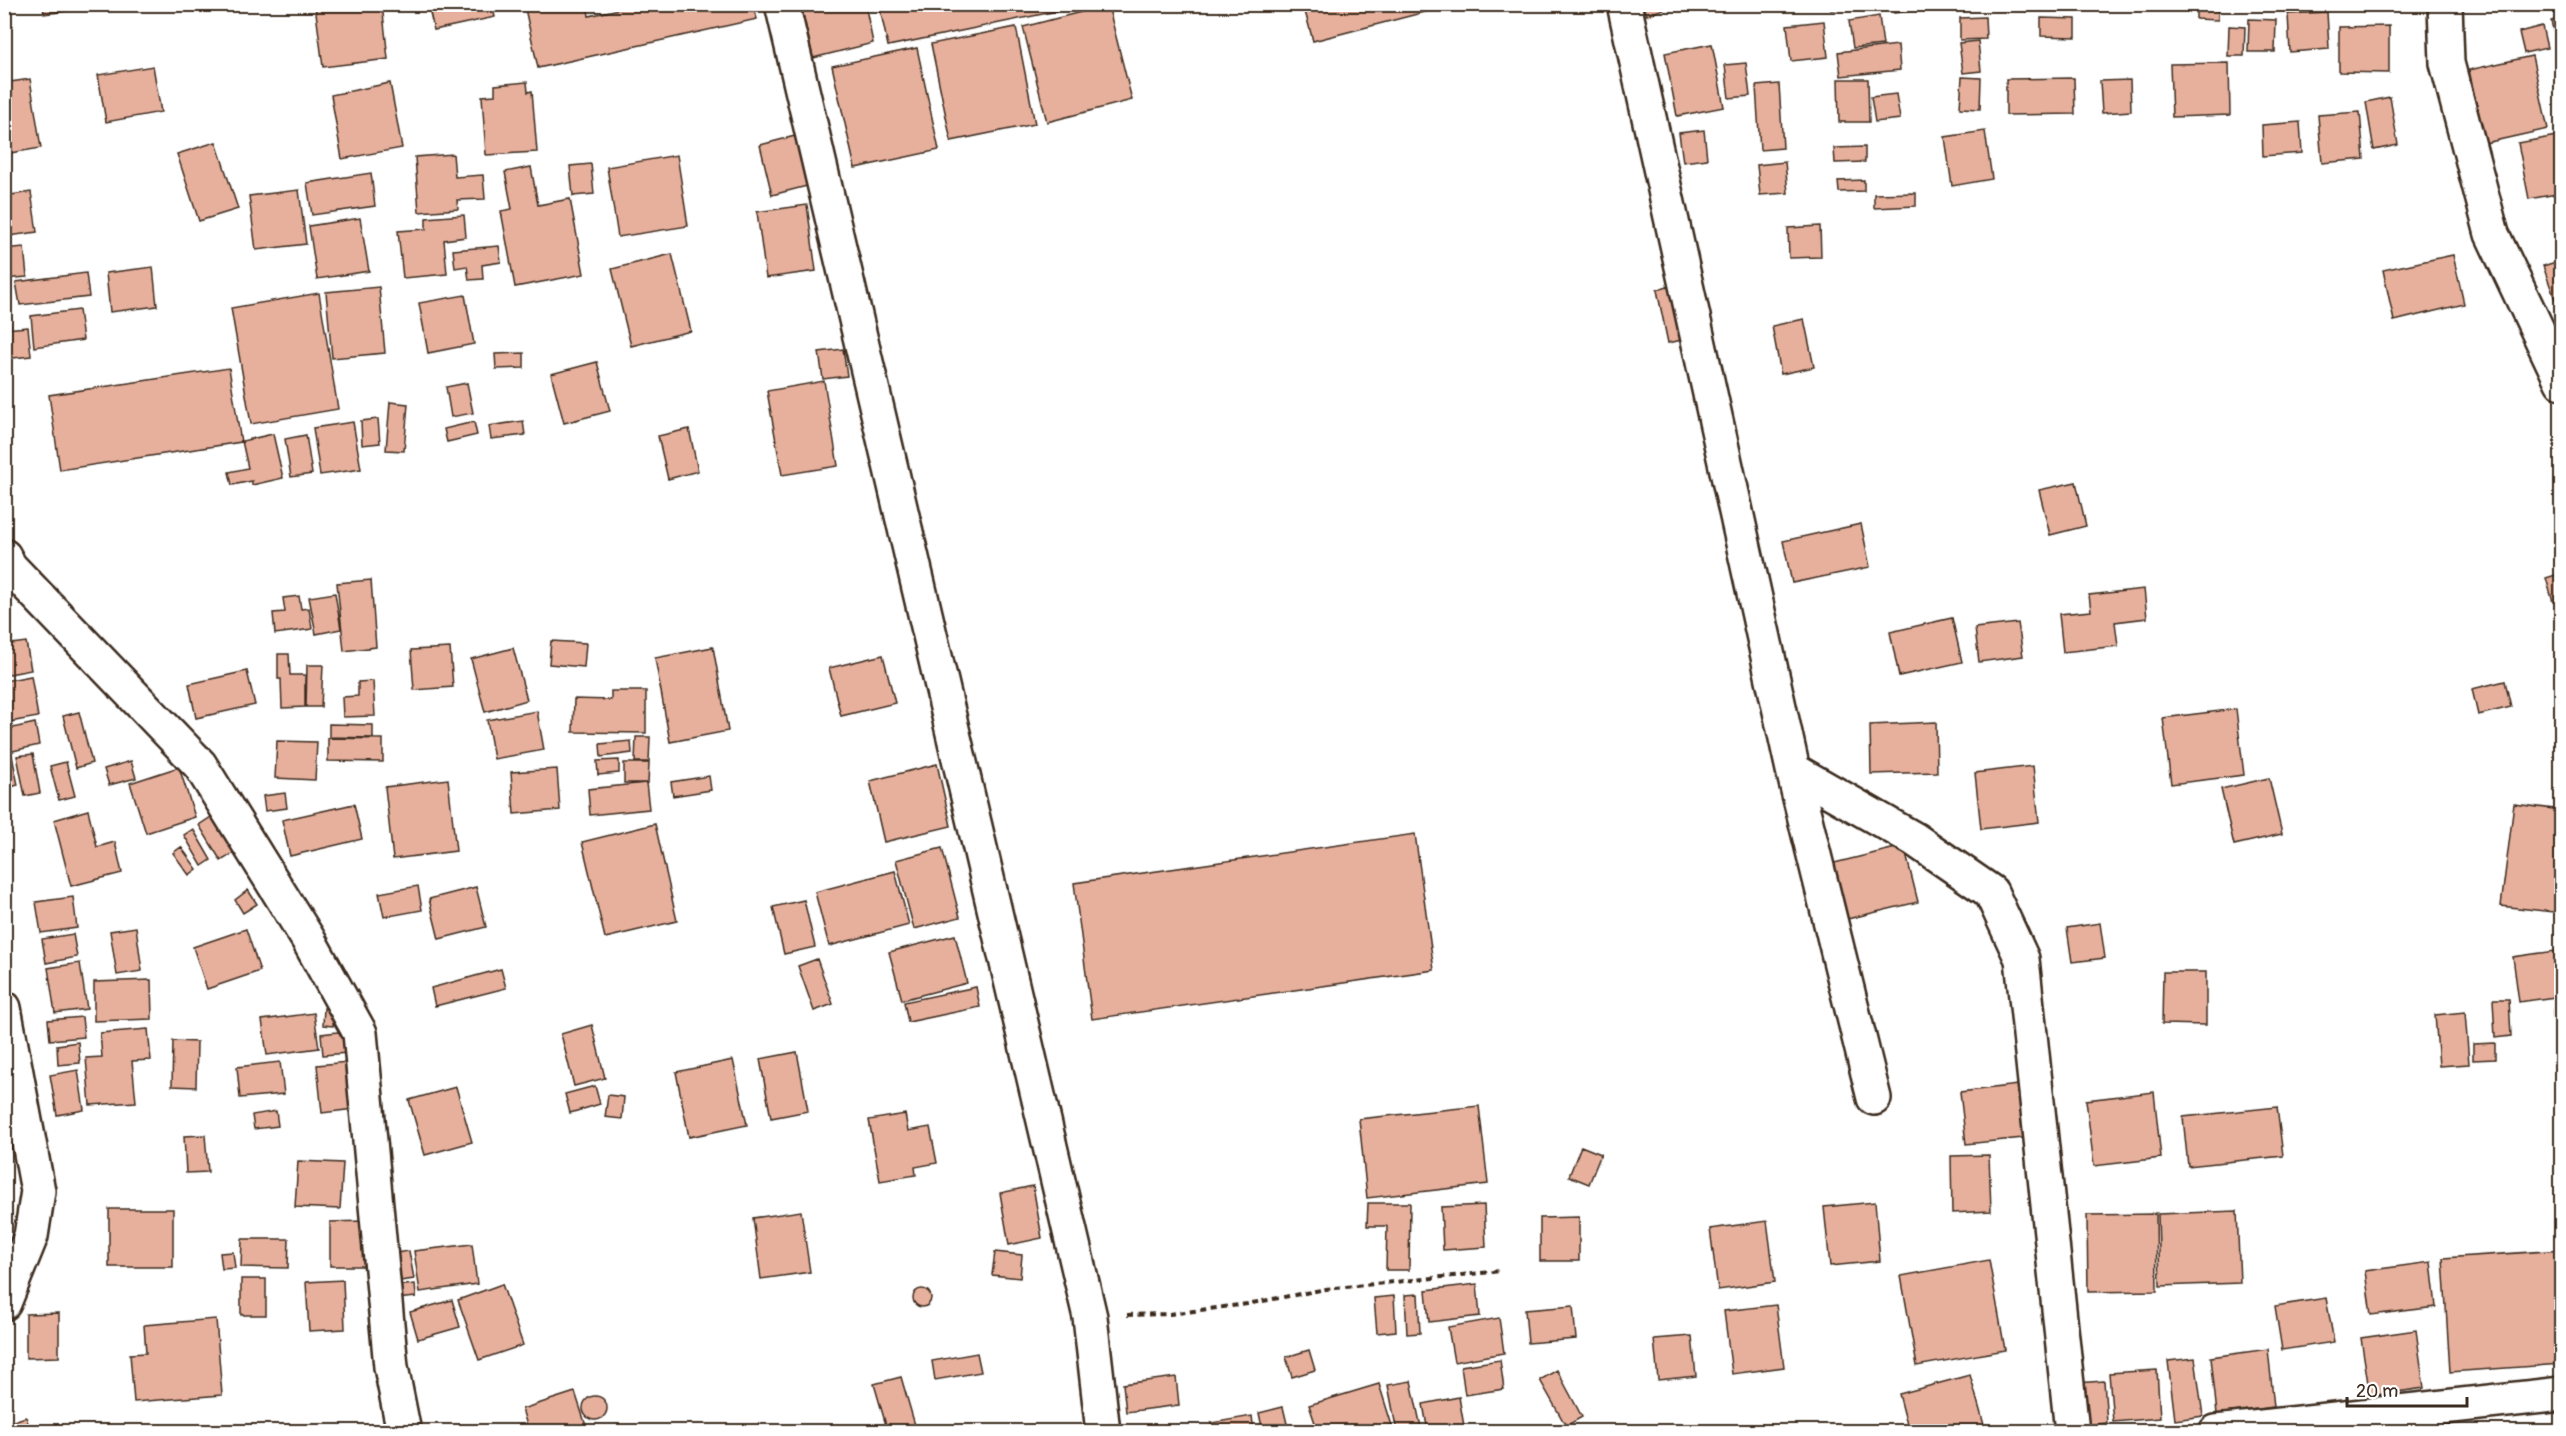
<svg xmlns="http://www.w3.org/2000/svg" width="2566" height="1436" viewBox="0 0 2566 1436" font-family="Pangolin,sans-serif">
  <rect width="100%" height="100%" fill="#fff"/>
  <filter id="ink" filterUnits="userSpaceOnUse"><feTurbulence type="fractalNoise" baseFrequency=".0167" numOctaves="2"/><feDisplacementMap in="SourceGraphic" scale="12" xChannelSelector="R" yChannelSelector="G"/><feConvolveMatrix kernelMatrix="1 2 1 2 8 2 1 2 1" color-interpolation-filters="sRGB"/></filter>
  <g filter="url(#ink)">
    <path fill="#e7b09d" stroke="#3b2a1e" stroke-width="1.5" d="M43 4H73L74 10 44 14Z
      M132 4H182L133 10Z
      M382 4 388 59 323 67 315 5Z
      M428 4H492L495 17 434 30Z
      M524 4H587L589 16 640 4H753L757 19 538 68Z
      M809 4H865L873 43 813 58 801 6Z
      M879 4H1091L888 46Z
      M1303 4H1427L1429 11 1313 41Z
      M1643 4H1673V6L1647 15Z
      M1830 4H1864V7L1831 10Z
      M1867 4H1929V9L1894 13V5L1867 8Z
      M1993 4H2034L2033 11 1993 10Z
      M2040 4H2089V11L2040 9Z
      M2196 4 2218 5V20L2196 19Z
      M1108 5 1132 100 1047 122 1023 27Z
      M2327 12 2329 49 2290 52 2288 14Z
      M1879 16 1883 45 1853 48 1849 21Z
      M1985 17 1986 39 1960 40V18Z
      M2041 18 2076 19V37L2041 36Z
      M2562 18V55L2559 56 2551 21Z
      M2249 19 2276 20 2275 52H2248Z
      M1824 21 1828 57 1791 61 1787 25Z
      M2229 26 2245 27 2244 56H2228Z
      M2389 26V73L2339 72V27Z
      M2542 26 2547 48 2524 53 2519 32Z
      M1016 27 1035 124 951 141 931 44Z
      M1978 41 1981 71 1963 73 1959 43Z
      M1712 44 1724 107 1677 116 1665 53Z
      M1898 45 1900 70 1841 76 1838 52Z
      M917 48 939 150 855 168 832 66Z
      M2532 56 2548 129 2485 143 2469 70Z
      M1746 63 1750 96 1729 98 1725 65Z
      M2229 63 2230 115 2172 117 2170 64Z
      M153 66 161 112 106 122 98 75Z
      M1962 77 1981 78 1980 109 1960 108Z
      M2074 78 2075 114 2006 115V79Z
      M30 79 41 148 4 154V83Z
      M1838 79H1868L1869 122H1839Z
      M2130 80 2131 111 2102 113 2100 81Z
      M527 82 528 92 532 91 537 152 486 155 482 96 495 95V85Z
      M390 83 402 148 342 159 331 95Z
      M1779 84 1783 148 1760 150 1756 86Z
      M1896 94 1900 119 1875 122 1871 97Z
      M2390 97 2398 145 2374 150 2366 102Z
      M2360 112 2364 159 2322 163 2318 115Z
      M2300 122 2302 153 2263 156 2262 125Z
      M1704 130 1707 159 1683 162 1679 133Z
      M1985 131 1992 179 1952 186 1945 137Z
      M2562 135V193L2529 199 2518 143Z
      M795 136 807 186 772 195 760 145Z
      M216 142 238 209 199 221 177 154Z
      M1865 147V162L1835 163 1834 148Z
      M453 154 455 177 483 175 485 199 457 200 458 209 419 212 415 157Z
      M677 155 688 226 618 237 607 167Z
      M1785 162 1788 193 1760 195 1757 165Z
      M591 164 594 194 573 196 570 166Z
      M531 167 538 205 570 199 584 274 515 287 501 211 512 209 505 172Z
      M371 173 375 206 312 215 307 183Z
      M1864 180V191L1839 192 1838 181Z
      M299 190 306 244 256 250 249 196Z
      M31 192 37 232 9 236 4 196Z
      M1916 193V206L1874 208V194Z
      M807 205 816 271 766 278 757 212Z
      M464 215 466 237 444 240 447 274 403 278 398 231 426 229V218Z
      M360 218 369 271 317 279 309 226Z
      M1820 226 1821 257 1789 258 1788 228Z
      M499 246 501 262 482 265 483 279 469 280 467 266 455 268 453 250Z
      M24 247 27 277 4 279V249Z
      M672 254 691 331 631 346 612 269Z
      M2453 255 2464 304 2394 321 2383 270Z
      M2562 260V319L2543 266Z
      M153 267 157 306 110 312 106 273Z
      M86 273 89 297 20 305 16 282Z
      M4 284 11 326 4 327Z
      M1675 285 1687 339 1668 343 1657 290Z
      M379 287 385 353 332 358 326 292Z
      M319 293 338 409 251 424 231 308Z
      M465 295 474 344 428 353 419 303Z
      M79 310 83 340 34 347 31 316Z
      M1804 319 1814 367 1781 374 1772 326Z
      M28 327 31 356 4 359V329Z
      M843 349 847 376 823 379 819 352Z
      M524 353V368L496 369 495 354Z
      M597 362 610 411 564 423 551 374Z
      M229 368 241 442 60 470 49 395Z
      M824 381 838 466 782 475 767 391Z
      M467 383 473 413 451 417 446 387Z
      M390 402 408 404 404 451 386 450Z
      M378 419 380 443 362 445 361 421Z
      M523 421 525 435 491 439 489 426Z
      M353 422 361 469 320 475 313 428Z
      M474 422 477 435 447 442 444 429Z
      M689 429 698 471 668 479 658 436Z
      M273 434 283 478 252 485V481L232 485 229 472 248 468 242 441Z
      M306 435 312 474 291 477 285 439Z
      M2076 482 2086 526 2050 535 2039 490Z
      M1861 524 1870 567 1792 583 1783 541Z
      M2562 573V599L2553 602 2546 578Z
      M371 580 376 647 344 651 337 583Z
      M2144 589 2147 618 2115 622 2118 646 2063 652 2059 614 2091 611 2089 595Z
      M335 593 341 629 316 634 309 597Z
      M299 596 301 609 309 608 312 629 275 634 273 613 285 612 283 598Z
      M4 600 12 639 4 640Z
      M1952 618 1962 662 1899 676 1890 632Z
      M2018 623 2023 656 1979 662 1975 628Z
      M551 641 586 643 584 667 549 664Z
      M26 642 31 670 4 675V645Z
      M713 647 728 731 670 742 655 658Z
      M450 648 453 687 414 690 411 650Z
      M513 648 527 700 485 712 471 659Z
      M278 654H289L290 675H305V707L282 708 281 679H278Z
      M883 655 895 703 841 716 829 668Z
      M307 665H323L321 707H306Z
      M247 671 255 705 196 718 189 684Z
      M31 676 38 717 4 723V681Z
      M373 681 375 716 343 717 342 697 358 696V682Z
      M2505 681 2511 707 2478 715 2472 689Z
      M611 691H646V733L573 732 574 699 611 700Z
      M2236 709 2244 775 2171 784 2163 718Z
      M537 711 544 750 494 759 487 720Z
      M79 712 92 763 76 768 63 716Z
      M1936 722 1937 772 1871 774 1870 725Z
      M35 723 39 745 4 753V730Z
      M329 724 373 725V738L329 737Z
      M636 737H650L649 762H635Z
      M328 738 383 739V762L328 761Z
      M277 741 317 742 315 780 275 778Z
      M631 741 632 753 601 757 600 744Z
      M33 754 40 793 25 796 17 756Z
      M12 756 18 785 4 789V758Z
      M619 760V773L598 775 597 761Z
      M131 761 136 778 109 785 104 769Z
      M66 762 75 796 59 800 50 766Z
      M624 763H649L648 783H624Z
      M937 764 951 826 884 842 870 781Z
      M2033 766 2039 822 1981 829 1975 773Z
      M179 767 195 817 146 833 130 783Z
      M557 769 560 810 514 814 511 772Z
      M709 776 711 790 673 796 671 782Z
      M2269 778 2282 834 2234 845 2221 789Z
      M448 779 456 851 393 859 385 787Z
      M646 783 649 809 590 815 588 789Z
      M285 793 287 808 265 811 263 796Z
      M354 804 362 839 290 856 282 820Z
      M2514 804 2562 810V913L2501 906Z
      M88 810 97 847 115 842 122 873 71 886 54 820Z
      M214 815 237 851 221 861 199 825Z
      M655 824 677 921 605 938 582 842Z
      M193 829 211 860 202 866 184 835Z
      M1415 834 1434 970 1092 1019 1074 883Z
      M1904 846 1918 902 1839 921 1826 865Z
      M181 847 197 869 189 875 173 853Z
      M942 848 960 917 914 929 896 860Z
      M895 871 909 925 829 946 815 892Z
      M418 886 422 910 384 917 379 893Z
      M476 887 486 927 439 939 429 899Z
      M248 890 257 904 243 913 235 900Z
      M73 897 77 928 41 933 36 902Z
      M804 900 815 947 784 954 773 907Z
      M2100 923 2105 958 2072 962 2067 928Z
      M136 927 142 971 117 975 110 931Z
      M246 929 260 971 207 989 193 947Z
      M73 934 77 957 46 963 42 939Z
      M955 935 967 983 902 1000 889 952Z
      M2562 950V996L2519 1002 2513 957Z
      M817 959 833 1004 814 1011 798 966Z
      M80 963 87 1009 55 1013 48 968Z
      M501 969 506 988 435 1006 431 988Z
      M2163 972H2206V1025L2162 1024Z
      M151 980 152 1019 94 1021V982Z
      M976 987 980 1007 908 1022 904 1002Z
      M2493 999H2509L2511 1036 2495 1038Z
      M324 1008H334L333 1026 323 1025Z
      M2553 1010H2562V1027L2554 1028Z
      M2465 1012 2469 1064 2439 1066 2435 1015Z
      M314 1013 319 1048 267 1055 262 1020Z
      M82 1017 84 1037 50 1040 48 1020Z
      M592 1025 605 1078 574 1086 561 1034Z
      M148 1029 151 1060 132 1061 136 1102 90 1105 86 1058 102 1057 100 1033Z
      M346 1031 348 1053 323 1055 321 1034Z
      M173 1041 197 1042 196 1087 172 1086Z
      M78 1042 80 1063 58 1065 57 1045Z
      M2495 1043V1059L2473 1060V1044Z
      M797 1052 808 1111 771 1118 760 1059Z
      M733 1060 747 1125 689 1137 676 1072Z
      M280 1062 284 1094 240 1098 237 1067Z
      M348 1062 354 1109 322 1113 317 1065Z
      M78 1070 84 1110 57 1115 50 1075Z
      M2018 1085 2023 1138 1966 1144 1960 1092Z
      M595 1086 600 1104 570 1113 565 1094Z
      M456 1087 472 1142 425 1155 409 1100Z
      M2154 1092 2161 1158 2094 1166 2086 1100Z
      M608 1095 624 1097 622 1119 605 1117Z
      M1479 1106 1488 1184 1367 1198 1359 1119Z
      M2277 1107 2283 1156 2188 1166 2183 1117Z
      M276 1111 278 1126 254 1129 252 1115Z
      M905 1114 908 1131 930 1127 937 1163 915 1167 916 1175 880 1181 869 1120Z
      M205 1135 208 1172 186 1173 184 1136Z
      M1581 1146 1601 1154 1589 1184 1569 1176Z
      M1989 1155 1991 1211 1952 1213 1951 1156Z
      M298 1161 343 1163 340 1209 295 1207Z
      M1033 1186 1042 1238 1009 1245 1000 1193Z
      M1875 1202 1880 1261 1830 1266 1824 1207Z
      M1368 1203H1410L1409 1270H1386L1387 1226H1367Z
      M1484 1205 1486 1247 1443 1250 1441 1207Z
      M109 1209H173V1267H109Z
      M801 1211 810 1272 761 1279 753 1218Z
      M2237 1211 2240 1283 2160 1286 2158 1214Z
      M2156 1214 2157 1291 2088 1292 2087 1215Z
      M1579 1217V1261H1540V1218Z
      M364 1221V1266H330V1222Z
      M1767 1221 1775 1282 1718 1290 1710 1229Z
      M242 1239H289L288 1268 241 1267Z
      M472 1244 477 1284 420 1292 414 1251Z
      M2562 1250V1364L2450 1372 2443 1258Z
      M409 1251 414 1279 393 1282 389 1254Z
      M233 1252 235 1268 222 1269 220 1253Z
      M995 1252 1022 1255 1020 1278 992 1275Z
      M1989 1260 2005 1350 1917 1366 1901 1276Z
      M2431 1262 2436 1307 2371 1315 2365 1271Z
      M241 1279H266V1315H241Z
      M343 1280 345 1329 309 1331 306 1282Z
      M415 1284 416 1297 396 1299 395 1286Z
      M502 1284 523 1345 479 1360 458 1300Z
      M1477 1284 1480 1316 1429 1322 1426 1290Z
      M913 1298a9 9 0 1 1 18 0a9 9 0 1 1-18 0Z
      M1418 1294 1420 1333 1407 1334 1405 1295Z
      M1394 1296 1396 1331 1377 1333 1374 1298Z
      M2326 1298 2334 1342 2282 1350 2275 1306Z
      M452 1300 460 1327 418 1339 410 1312Z
      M1776 1305 1784 1367 1732 1374 1724 1311Z
      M1573 1306 1576 1339 1528 1343 1525 1310Z
      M59 1313V1357L26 1358V1314Z
      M1499 1318 1504 1353 1454 1362 1448 1327Z
      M216 1319 222 1395 134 1402 130 1354 146 1353 144 1325Z
      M2416 1330 2424 1388 2370 1396 2361 1338Z
      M1692 1336 1696 1376 1658 1380 1654 1339Z
      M2268 1349 2274 1407 2217 1414 2211 1357Z
      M1309 1350 1315 1370 1292 1377 1286 1357Z
      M977 1353 981 1372 935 1380 932 1361Z
      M2195 1358 2203 1416 2175 1420 2168 1361Z
      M1500 1360 1504 1389 1465 1395 1461 1366Z
      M1557 1370 1582 1417 1566 1426 1540 1380Z
      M2157 1370 2160 1418 2113 1422 2109 1373Z
      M1970 1375 1986 1432H1909L1899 1394Z
      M901 1377 917 1432H888L874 1384Z
      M1176 1377 1179 1405 1126 1412 1123 1384Z
      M1411 1381 1422 1432H1397L1388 1385Z
      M2104 1381 2107 1423 2079 1426 2076 1383Z
      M1379 1384 1394 1432H1318L1309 1405Z
      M575 1392 588 1432H529L522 1409Z
      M583 1408a12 12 0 1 1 24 0a12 12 0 1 1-24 0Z
      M1459 1397 1465 1432H1428L1423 1404Z
      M1283 1407 1289 1432H1263L1259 1413Z
      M1252 1416 1254 1432H1212L1211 1423Z
      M26 1417 31 1432H4V1424Z"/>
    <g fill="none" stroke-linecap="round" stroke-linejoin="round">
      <g stroke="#3b2a1e" stroke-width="38">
        <path id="minor" d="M782 4 1090 1317 1103 1432
          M1624 4 1793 770 1914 839 1991 892 2022 959 2072 1432
          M2445 4 2447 63 2492 234 2562 382
          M4 556 10 567 200 765 308 939 360 1033 391 1367 404 1432
          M1793 770 1874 1098
          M4 1008 38 1191 31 1236 4 1303
          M2216 1432 2562 1394"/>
      </g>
      <path stroke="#3b2a1e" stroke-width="4" stroke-dasharray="6 4.5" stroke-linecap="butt" d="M1127 1315 1170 1314 1247 1304 1326 1289 1501 1271"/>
      <use href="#minor" stroke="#fff" stroke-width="33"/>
    </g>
  </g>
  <rect width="2566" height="1436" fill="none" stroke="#fff" stroke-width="24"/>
  <rect x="12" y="12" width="2542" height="1412" fill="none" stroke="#3b2a1e" stroke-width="2" filter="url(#ink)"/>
  <path d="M2347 1397v9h120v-9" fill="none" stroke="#3b2a1e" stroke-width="3"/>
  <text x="2356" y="1397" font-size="18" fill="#3b2a1e" stroke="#ffffff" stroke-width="4.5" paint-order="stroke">20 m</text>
</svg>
